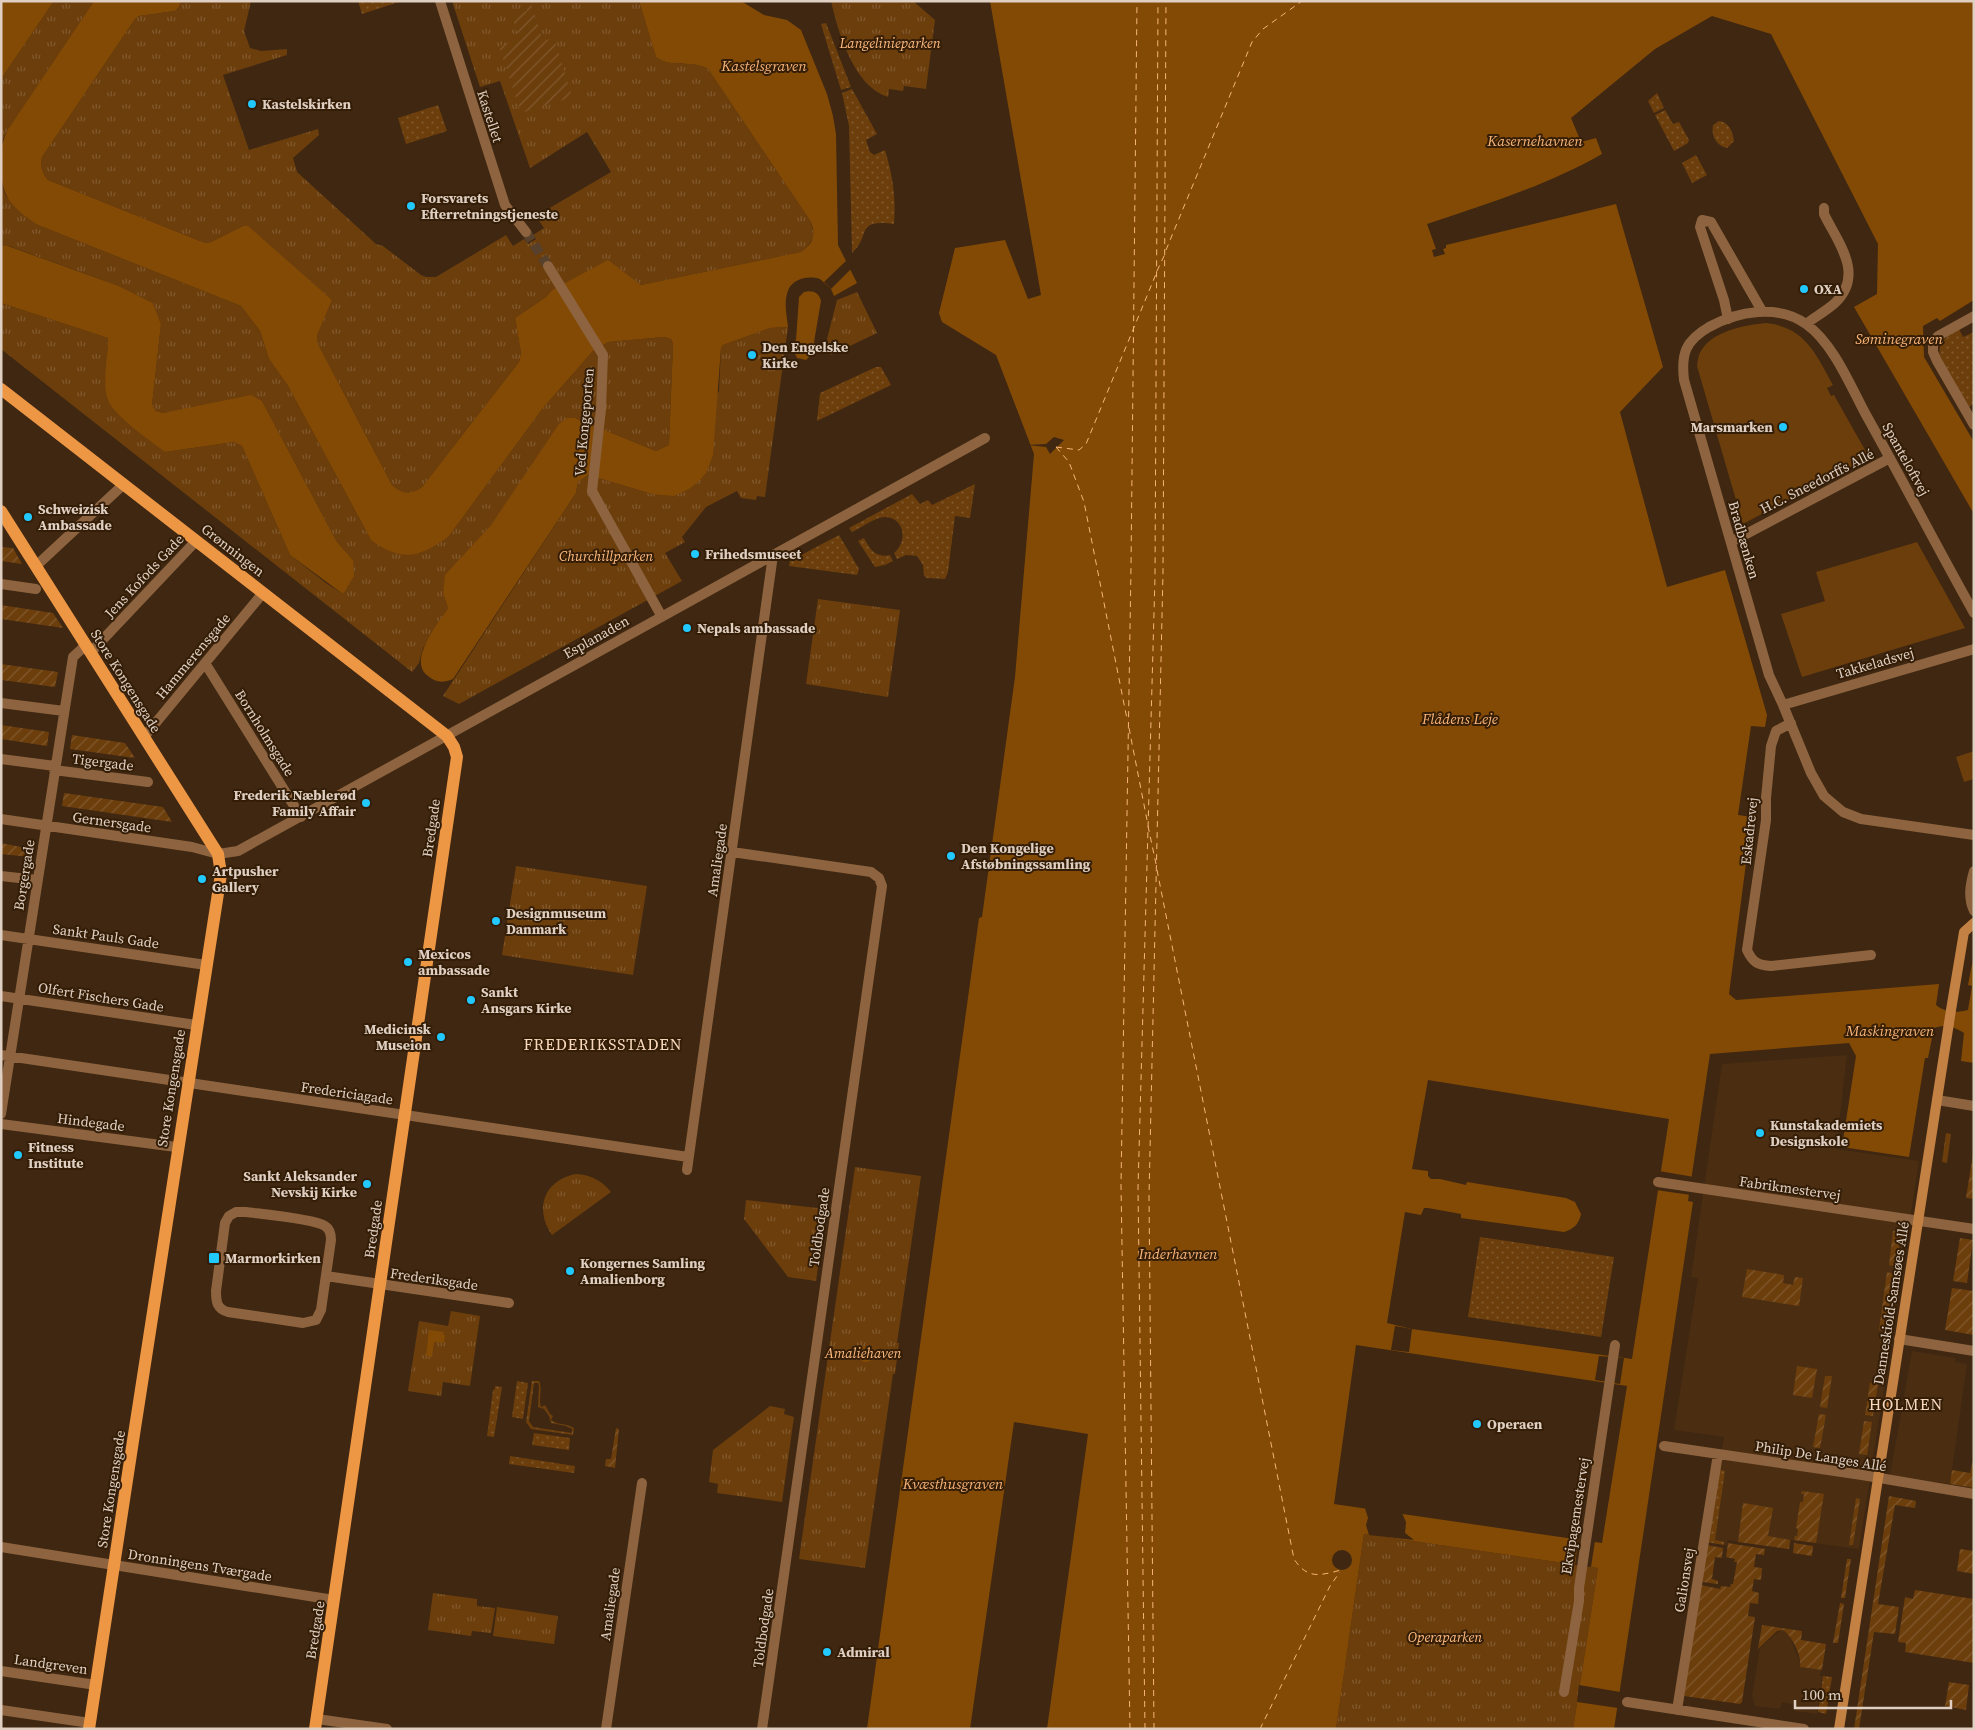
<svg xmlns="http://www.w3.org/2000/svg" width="1975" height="1730" viewBox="0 0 1975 1730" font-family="'Source Serif 4',serif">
  <defs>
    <pattern id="grass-dots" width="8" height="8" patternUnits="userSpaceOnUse" patternTransform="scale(1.25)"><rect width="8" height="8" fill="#6c3e0c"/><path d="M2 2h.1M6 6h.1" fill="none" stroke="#81592e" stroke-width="1.8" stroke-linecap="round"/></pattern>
    <pattern id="park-tufts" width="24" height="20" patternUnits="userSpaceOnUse" patternTransform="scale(1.25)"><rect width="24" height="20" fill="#6c3e0c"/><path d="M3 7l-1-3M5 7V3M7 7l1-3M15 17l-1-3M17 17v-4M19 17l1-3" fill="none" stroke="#81592e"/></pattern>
    <pattern id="garden-furrows" width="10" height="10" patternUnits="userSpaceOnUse" patternTransform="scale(1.25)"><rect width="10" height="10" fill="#6c3e0c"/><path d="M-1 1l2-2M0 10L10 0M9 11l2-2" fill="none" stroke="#81592e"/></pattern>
  </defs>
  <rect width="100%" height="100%" fill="#3f2711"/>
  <path fill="#4b2e12" d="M1847 1055 1836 1149 1919 1161 1859 1549 1791 1540 1789 1549 1728 1540 1727 1545 1706 1542 1724 1437 1674 1430 1698 1278 1691 1277 1722 1064Z
    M1912 1351 1956 1358 1955 1362 1967 1364 1950 1484 1890 1475Z
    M1783 1630 1789 1635 1800 1662V1667L1821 1670 1820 1676H1822L1817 1714 1795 1711 1796 1705 1782 1702 1780 1709 1755 1706 1752 1696 1760 1648 1778 1632Z"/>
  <path fill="url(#grass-dots)" fill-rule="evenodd" d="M358 1H402L362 14Z
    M826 23 851 87 841 90 821 24Z
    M852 89 877 134 866 140 870 152 874 155 885 150C893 177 896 197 894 224 854 219 872 235 852 253L849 126 842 93Z
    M1657 93 1664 108 1654 113 1648 101Z
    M438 105 447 131 406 144 398 118Z
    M1665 110 1673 124 1679 122 1689 140 1688 143 1674 151 1655 115Z
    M1719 121C1729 122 1733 132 1734 141L1727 148C1716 145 1711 136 1713 125Z
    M1696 155 1707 175 1692 183 1682 163Z
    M1959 329 1963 337 1974 332V404L1969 407 1940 357C1937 341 1947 336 1959 329Z
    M876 367H881L891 385 817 421 820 393Z
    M975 484 970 518 955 516 948 572 945 579 927 578 924 576 923 565 917 556 906 555 897 559 894 553C907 543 906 518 885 517 875 517 861 528 852 532L849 528 912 494 920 504 928 500 932 505Z
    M839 535 859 569 857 575 789 566 790 561Z
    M864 538C870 550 876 558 890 555L893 561 885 565 875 567 858 541Z
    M1480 1237 1614 1257 1601 1337 1468 1317Z
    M517 1381 528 1383 523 1419 512 1417Z
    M532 1381H539C543 1390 538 1398 541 1407L545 1405 550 1414 553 1416 551 1420C557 1425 566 1423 574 1428L573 1435 531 1429 526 1422ZM534 1383H538L539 1386 538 1407 544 1409 549 1416 551 1423 566 1426 572 1429V1433L533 1427 529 1421Z
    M495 1386 502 1387 494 1437 487 1436 493 1390 495 1389Z
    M534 1433 570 1438 569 1450 532 1445Z
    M510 1456 575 1466 574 1473 509 1464Z
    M1720 1470 1725 1471 1715 1540 1724 1542V1545L1706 1542Z
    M1823 1676 1832 1677 1826 1714 1818 1712Z"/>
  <path fill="url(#park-tufts)" d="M54 1H94L8 129 1 143V79Z
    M181 1H251L244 31 250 48 261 51 287 49V55L223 75 249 150 318 129 319 135 293 158 297 172 376 244 383 246 421 275 426 277H436L506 235 513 246 524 239 528 244 536 239 533 235 544 228 536 216 611 172 587 132 530 168 500 81 480 87 452 1H639L656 57C672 69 691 59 708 69L811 222 814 236 807 248 800 252 641 285 608 261 552 290 546 297 515 318 521 353 519 362 422 487C411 495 402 494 392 485L318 344 317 336 332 300 243 226 211 242 205 243 48 180C42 173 40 166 42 157L135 19 139 16 175 11 179 7Z
    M831 1H913L935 20 926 89 904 86 903 91 889 89 888 97C854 87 838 32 831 1Z
    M1 183 6 196 38 225 241 306 260 331 269 359 288 386 371 540 449 536 543 408 593 351 608 342 664 337 671 339 673 344 669 445 656 451 575 418 491 525 446 575 443 593 448 608 423 648 419 663 412 672 1 349V303L108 338 106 387 108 400 165 452 234 442 242 446 290 555 326 583 343 594 353 560 337 542 262 401 163 413 156 411 152 405 161 324 153 303 119 286 9 246H1Z
    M857 292 877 333 831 355 827 339 837 300Z
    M788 327 765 497 757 496 756 500 741 498 737 491 706 507 682 537 685 542 665 553 682 581 459 704 443 696 576 493 578 482 588 475 652 494 719 391 721 348 723 345 770 328Z
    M818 599 900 610 888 697 806 684Z
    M516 866 647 886 633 975 502 955Z
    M1946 1133 1951 1134 1947 1163 1942 1162Z
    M855 1167 921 1176 897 1343H899L895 1374H893L865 1568 799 1559Z
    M576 1174C591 1175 601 1180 611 1192L552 1235C534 1209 544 1180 576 1174Z
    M746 1200 826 1209 816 1281 788 1277 744 1219Z
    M451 1311 480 1316 470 1386 443 1382 441 1396 408 1391 419 1321 448 1326Z
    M770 1406 785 1409 784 1414 794 1417 782 1502 717 1493 718 1484 709 1482 713 1450Z
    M1364 1534 1598 1568 1573 1729H1336Z
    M433 1593 477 1599V1606L495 1608 491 1633 472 1631 471 1636 428 1630Z
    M497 1607 558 1616 554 1644 493 1636Z"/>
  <path fill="url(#garden-furrows)" d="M524 1H530L543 41 554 38 572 97 521 113 499 46 519 39 512 16 527 11Z
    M1 547 13 548 22 564 1 561Z
    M1 605 53 613 63 628 1 619Z
    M1 664 58 672 55 687 1 680Z
    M1 725 49 732 47 746 1 739Z
    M72 735 125 743 135 758 70 749Z
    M64 793 163 807 172 822 62 806Z
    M1 843 31 849 30 857 1 854Z
    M1974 1147V1199L1966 1198Z
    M1893 1231 1901 1232 1896 1267 1889 1265Z
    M1960 1238 1973 1240 1967 1283 1953 1281Z
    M1747 1269 1784 1275 1783 1283 1793 1285 1795 1277 1803 1278 1799 1306 1742 1297Z
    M1887 1272 1894 1274 1886 1331 1879 1330Z
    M1952 1288 1974 1291V1335L1945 1330Z
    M1797 1366 1817 1369 1812 1398 1793 1395Z
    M1825 1376H1832L1827 1408 1820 1407Z
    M1870 1383 1878 1384 1873 1416 1865 1415Z
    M1819 1414 1826 1415 1820 1448 1813 1447Z
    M1864 1421 1872 1422 1867 1455 1859 1454Z
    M616 1428 619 1429 615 1468 605 1466 606 1459H611Z
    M1973 1460 1974 1488 1950 1484 1952 1470 1970 1473Z
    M1802 1491 1824 1494 1816 1543 1794 1540 1795 1536H1797L1798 1529 1796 1528 1800 1502H1803L1804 1494H1801Z
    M1889 1496 1916 1501 1915 1508 1895 1505 1878 1604 1899 1607 1895 1634 1874 1632 1859 1729H1854Z
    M1856 1498 1860 1499 1853 1545H1849Z
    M1743 1503 1773 1508 1768 1536 1790 1540 1789 1549 1738 1542Z
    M1728 1543 1765 1549 1764 1555 1756 1554 1754 1567 1762 1568 1761 1580 1754 1579 1752 1591 1759 1593 1758 1604 1750 1603 1748 1616 1755 1617 1742 1702 1740 1704 1684 1696 1701 1585 1720 1589 1721 1586 1730 1587 1731 1584H1733L1737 1562H1734L1735 1559 1726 1557Z
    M1794 1543 1813 1546 1812 1556 1793 1553Z
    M1707 1545 1723 1548 1722 1558 1715 1557 1712 1579 1718 1581V1584L1702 1582Z
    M1960 1549 1974 1551V1574L1957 1571Z
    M1847 1559H1851L1845 1598H1841Z
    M1915 1590 1974 1599V1663L1905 1652 1906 1643 1898 1642 1905 1597 1913 1599Z
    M1840 1603 1844 1604 1838 1643H1833Z
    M1762 1625 1802 1631 1801 1640 1826 1644 1822 1670 1800 1667C1802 1656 1792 1636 1783 1630L1777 1631 1758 1649Z
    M1949 1682 1969 1685 1966 1710 1945 1706Z"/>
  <path fill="#6c3e0c" d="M1766 323C1805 327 1816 354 1833 385L1827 388 1831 396 1834 395 1869 457 1743 524 1697 366C1698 361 1698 355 1701 351 1712 331 1745 325 1766 323Z
    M1917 542 1965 628 1802 677 1781 614 1825 601 1816 572Z
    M1974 751V779L1964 782 1956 757Z"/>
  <path fill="#834a06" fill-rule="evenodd" d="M1 1H54L1 79Z
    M94 1H181L179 7 175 11 139 16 135 19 42 157C40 166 42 173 48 180L205 243 211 242 243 226H248L332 300 317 336 318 344 392 485C402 494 411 495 422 487L519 362 521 353 515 318 546 297 552 290 608 260 641 285 800 252C813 245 816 235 811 222L708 69C691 59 672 69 656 57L639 1H741L764 15 787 20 801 30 827 94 833 116 836 134 838 245 857 283 834 296 831 289 820 279C807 275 790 279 787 294 784 304 787 317 788 327L770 328 723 345 721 348 713 455 706 473 699 481 689 489 674 496 652 494 588 475 578 482 576 493 453 679C443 683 436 683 428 676 407 661 438 624 448 608L443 593 445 575 491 525 559 424 567 418H575L656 451 669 445 673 344 671 339 664 337 608 342 593 351 543 408 449 536C421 557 402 563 371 540L288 386 269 359 260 331 241 306 38 225C13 208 1 198 1 167 1 150 1 144 8 129Z
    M990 1H1974V300L1940 321 1937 318 1923 326 1924 357 1974 442V514L1854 307 1877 294 1878 244 1771 34 1712 16 1655 49 1571 118 1581 142 1596 138 1602 154C1548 185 1487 204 1427 224L1436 249 1432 250 1434 257 1445 254 1443 249 1446 248V245L1616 204 1663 367 1620 412 1667 587 1725 570 1767 715 1765 727 1751 726 1738 815 1752 817 1729 994 1736 1000 1939 984 1936 1005C1946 1013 1957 1013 1968 1010L1972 986 1968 985 1974 954V1063L1961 1061 1964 1033C1955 1027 1944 1024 1934 1028L1928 1058H1925L1909 1157 1842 1147 1856 1056 1849 1043 1710 1054 1688 1201 1693 1202 1614 1729H1573L1598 1568 1364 1534 1336 1729H1047L1088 1434 1014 1422 970 1729H867L979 918 982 917 1015 677 1034 454 996 355 942 322 939 313 955 248 1005 240 1028 299 1041 295ZM1428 1080 1669 1119 1632 1359 1412 1329 1387 1323 1405 1212 1421 1215 1424 1208H1428L1461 1214V1218L1564 1232C1574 1229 1579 1224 1581 1214L1575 1202 1566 1198 1467 1182 1466 1185 1440 1179H1431L1428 1176V1171L1412 1169ZM1356 1345 1627 1386 1602 1543 1334 1504Z
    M1 246H8L119 286 153 303 161 324 152 405 156 411 163 413 251 395 262 401 337 542 353 560 354 576 343 594 290 555 242 446 234 442 165 452C151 441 114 416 108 400 102 385 108 356 108 338L1 303Z
    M804 292C812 290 819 292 821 301L814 342 817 346 816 350 806 360 797 358 791 345 796 340 799 297Z
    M429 1330 444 1332 443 1335H445L444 1343 434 1342 432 1357 426 1356Z
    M858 1354a8 8 0 1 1 16 0a8 8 0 1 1-16 0Z"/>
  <path fill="#3f2711" d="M848 259 852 268 831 289 824 282Z
    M1054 437 1064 440 1050 454 1046 447 1027 445 1046 444Z
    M1659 1171 1694 1177 1691 1195 1656 1190Z
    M1395 1326 1412 1329 1409 1352 1391 1350Z
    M1599 1356 1624 1358 1620 1384 1595 1380Z
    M1365 1508 1402 1513 1406 1522 1405 1533 1414 1540 1369 1535 1366 1525 1368 1518Z
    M1578 1540 1595 1541 1591 1567 1575 1565Z
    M1332 1560a10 10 0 1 1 20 0a10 10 0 1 1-20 0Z
    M1579 1685 1620 1692 1618 1708 1577 1702Z"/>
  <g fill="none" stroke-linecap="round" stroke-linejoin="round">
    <path stroke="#f7b479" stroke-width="1" stroke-dasharray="6 5" stroke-linecap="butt" d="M1166 250 1252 42 1263 29 1302 1
      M1157 271 1165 254
      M1056 447 1069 462 1084 502 1127 719
      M1056 447 1079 450 1086 444 1156 274
      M1129 728 1147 820
      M1148 826 1156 864
      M1157 870 1294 1559C1307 1579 1319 1576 1341 1570
      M1130 1729 1121 1185 1131 567 1137 1
      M1145 1729 1138 1188 1155 577 1158 1
      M1154 1729 1149 1196 1163 572 1166 1
      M1260 1729 1330 1586 1340 1572"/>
    <path stroke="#57402c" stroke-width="10" stroke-dasharray="10 5" stroke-linecap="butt" d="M526 232 548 266"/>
    <path stroke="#8d643f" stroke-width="10" d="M440 1 505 205 526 232
      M548 266 603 355 601 409 592 491 662 617
      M1974 316 1938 336 1933 343V352L1937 361 1974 425
      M1728 319 1724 300 1700 227 1702 220 1711 222 1762 311
      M1806 324C1815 317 1826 311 1835 303 1865 274 1838 243 1824 214V208
      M1731 542 1890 458
      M36 566 124 484
      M1 584 36 589
      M1974 613C1937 547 1902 479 1865 413 1850 385 1833 343 1806 324 1778 304 1738 311 1709 327 1685 341 1681 354 1684 380L1769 675 1783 705 1811 773 1824 796 1843 812 1861 819 1974 835
      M91 652 196 541
      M205 663 301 817
      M1 703 64 711
      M1783 705 1974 649
      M1791 723 1776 731 1771 746 1766 798V820L1747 950C1753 963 1758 965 1771 966L1871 955
      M144 737 263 593
      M1 759 55 766
      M54 770 148 782
      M1 819 192 847 218 854 238 851 985 438
      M732 852 871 872 879 878 882 886 762 1729
      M1974 871C1970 885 1968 898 1974 911
      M1 876 37 880
      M1 935 206 965
      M1 996 196 1025
      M1 1055 688 1157
      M1937 1100 1974 1106
      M1 1114 73 657 86 645
      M1 1124 176 1147
      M687 1170 773 555
      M1658 1182 1974 1229
      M236 1212H246C261 1214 315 1219 325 1226 330 1229 331 1235 331 1240L321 1310 316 1320 303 1323 228 1312C217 1309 216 1302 216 1291L225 1223 229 1216Z
      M326 1276 509 1303
      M1899 1339 1974 1351
      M1664 1446 1862 1475 1974 1494
      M1 1547 334 1600
      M1 1671 96 1685
      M1564 1692 1579 1601V1588L1615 1345
      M1627 1702 1804 1729
      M1 1710 90 1723
      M1677 1710 1718 1454
      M317 1719 387 1729
      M606 1729 642 1483"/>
    <path stroke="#c38144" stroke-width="10" d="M1839 1729 1951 1010 1964 932 1974 923"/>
    <path stroke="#ed9745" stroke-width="12" d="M1 389 447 736 454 747 457 757 315 1729
      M1 511 218 854 221 874C175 1158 133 1444 89 1729"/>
  </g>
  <g fill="#22c9fe" stroke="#341d06" stroke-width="2">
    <circle cx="252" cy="104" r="5"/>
    <circle cx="411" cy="206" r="5"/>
    <circle cx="1804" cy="289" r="5"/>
    <circle cx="752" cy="355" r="5"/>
    <circle cx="1783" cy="427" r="5"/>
    <circle cx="28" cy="517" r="5"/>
    <circle cx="695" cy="554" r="5"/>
    <circle cx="687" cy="628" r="5"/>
    <circle cx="366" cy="803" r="5"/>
    <circle cx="951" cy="856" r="5"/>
    <circle cx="202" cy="879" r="5"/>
    <circle cx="496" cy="921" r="5"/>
    <circle cx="408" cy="962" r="5"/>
    <circle cx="471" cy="1000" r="5"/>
    <circle cx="441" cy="1037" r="5"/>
    <circle cx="1760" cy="1133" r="5"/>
    <circle cx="18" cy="1155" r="5"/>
    <circle cx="367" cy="1184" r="5"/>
    <rect x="208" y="1252" width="12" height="12" rx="2.5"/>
    <circle cx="570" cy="1271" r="5"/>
    <circle cx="1477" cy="1424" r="5"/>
    <circle cx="827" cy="1652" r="5"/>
  </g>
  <g text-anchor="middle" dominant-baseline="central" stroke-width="4" stroke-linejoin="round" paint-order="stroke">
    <g font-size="14" font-style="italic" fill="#febb80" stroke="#341d06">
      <text x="890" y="43">Langelinieparken</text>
      <text x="606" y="556">Churchillparken</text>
      <text x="863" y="1353">Amaliehaven</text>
      <text x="1445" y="1637">Operaparken</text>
    </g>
    <g font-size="14" font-weight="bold" fill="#e0d0c3" stroke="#341d06" text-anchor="start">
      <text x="262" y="104">Kastelskirken</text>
      <text x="421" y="198">Forsvarets<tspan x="421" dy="16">Efterretningstjeneste</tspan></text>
      <text x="1814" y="289">OXA</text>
      <text x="762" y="347">Den Engelske<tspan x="762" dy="16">Kirke</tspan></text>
      <text x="1773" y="427" text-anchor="end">Marsmarken</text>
      <text x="38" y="509">Schweizisk<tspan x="38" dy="16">Ambassade</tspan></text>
      <text x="705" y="554">Frihedsmuseet</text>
      <text x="697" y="628">Nepals ambassade</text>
      <text x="356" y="795" text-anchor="end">Frederik Næblerød<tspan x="356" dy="16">Family Affair</tspan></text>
      <text x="961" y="848">Den Kongelige<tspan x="961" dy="16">Afstøbningssamling</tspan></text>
      <text x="212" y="871">Artpusher<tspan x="212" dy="16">Gallery</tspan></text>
      <text x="506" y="913">Designmuseum<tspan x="506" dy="16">Danmark</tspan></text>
      <text x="418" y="954">Mexicos<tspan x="418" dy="16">ambassade</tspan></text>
      <text x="481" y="992">Sankt<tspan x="481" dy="16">Ansgars Kirke</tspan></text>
      <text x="431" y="1029" text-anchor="end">Medicinsk<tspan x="431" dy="16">Museion</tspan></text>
      <text x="1770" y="1125">Kunstakademiets<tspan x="1770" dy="16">Designskole</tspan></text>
      <text x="28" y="1147">Fitness<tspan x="28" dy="16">Institute</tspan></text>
      <text x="357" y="1176" text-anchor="end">Sankt Aleksander<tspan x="357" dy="16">Nevskij Kirke</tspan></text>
      <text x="225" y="1258">Marmorkirken</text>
      <text x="580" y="1263">Kongernes Samling<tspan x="580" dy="16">Amalienborg</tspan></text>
      <text x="1487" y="1424">Operaen</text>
      <text x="837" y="1652">Admiral</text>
    </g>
    <g font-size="14" fill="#e0d0c3" stroke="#341d06">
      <text transform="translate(490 116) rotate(72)">Kastellet</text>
      <text transform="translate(584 422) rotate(-85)">Ved Kongeporten</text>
      <text transform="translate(1906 459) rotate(61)">Spanteloftvej</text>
      <text transform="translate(1817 481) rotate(-27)">H.C. Sneedorffs Allé</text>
      <text transform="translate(1744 540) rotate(74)">Bradbænken</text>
      <text transform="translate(233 550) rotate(38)">Grønningen</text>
      <text transform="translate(144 576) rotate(-47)">Jens Kofods Gade</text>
      <text transform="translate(596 637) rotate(-29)">Esplanaden</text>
      <text transform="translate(193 656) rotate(-50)">Hammerensgade</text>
      <text transform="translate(1875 663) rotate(-16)">Takkeladsvej</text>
      <text transform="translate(126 681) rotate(58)">Store Kongensgade</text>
      <text transform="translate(265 733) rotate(58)">Bornholmsgade</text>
      <text transform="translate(103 762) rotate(7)">Tigergade</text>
      <text transform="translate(112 822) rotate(8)">Gernersgade</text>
      <text transform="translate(431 828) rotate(-82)">Bredgade</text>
      <text transform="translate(1749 831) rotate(-84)">Eskadrevej</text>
      <text transform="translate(717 860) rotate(-82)">Amaliegade</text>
      <text transform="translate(24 875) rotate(-81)">Borgergade</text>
      <text transform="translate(106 936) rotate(8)">Sankt Pauls Gade</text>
      <text transform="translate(101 997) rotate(9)">Olfert Fischers Gade</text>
      <text transform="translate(171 1088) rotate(-81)">Store Kongensgade</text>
      <text transform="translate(347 1093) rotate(8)">Fredericiagade</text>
      <text transform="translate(91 1122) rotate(7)">Hindegade</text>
      <text transform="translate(1790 1188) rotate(8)">Fabrikmestervej</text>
      <text transform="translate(819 1227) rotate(-82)">Toldbodgade</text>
      <text transform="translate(373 1229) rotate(-82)">Bredgade</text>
      <text transform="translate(434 1279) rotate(8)">Frederiksgade</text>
      <text transform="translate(1891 1303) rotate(-81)">Danneskiold-Samsøes Allé</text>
      <text transform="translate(1821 1456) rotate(9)">Philip De Langes Allé</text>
      <text transform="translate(111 1489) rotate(-81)">Store Kongensgade</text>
      <text transform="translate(1575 1516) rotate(-81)">Ekvipagemestervej</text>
      <text transform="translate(200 1565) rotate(9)">Dronningens Tværgade</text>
      <text transform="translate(1684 1580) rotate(-81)">Galionsvej</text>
      <text transform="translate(610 1604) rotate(-82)">Amaliegade</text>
      <text transform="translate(763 1628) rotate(-82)">Toldbodgade</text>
      <text transform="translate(315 1630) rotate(-81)">Bredgade</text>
      <text transform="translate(51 1664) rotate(8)">Landgreven</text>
    </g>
    <g font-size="15" font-style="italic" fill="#f7b479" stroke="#341d06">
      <text x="764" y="65">Kastelsgraven</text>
      <text x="1535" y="140">Kasernehavnen</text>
      <text x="1899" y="338">Søminegraven</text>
      <text x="1460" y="718">Flådens Leje</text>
      <text x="1890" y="1030">Maskingraven</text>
      <text x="1178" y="1253">Inderhavnen</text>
      <text x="953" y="1483">Kvæsthusgraven</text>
    </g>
    <g font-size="16" letter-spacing="1" fill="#f7d8bd" stroke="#341d06">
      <text x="603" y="1044">FREDERIKSSTADEN</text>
      <text x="1906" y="1404">HOLMEN</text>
    </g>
  </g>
  <rect width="1975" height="1730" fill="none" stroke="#e0d0c3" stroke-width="5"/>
  <path d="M1795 1700v8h156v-8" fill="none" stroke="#e0d0c3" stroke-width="2.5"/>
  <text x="1802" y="1700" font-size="15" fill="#e0d0c3" stroke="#341d06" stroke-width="4" paint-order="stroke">100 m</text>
</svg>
